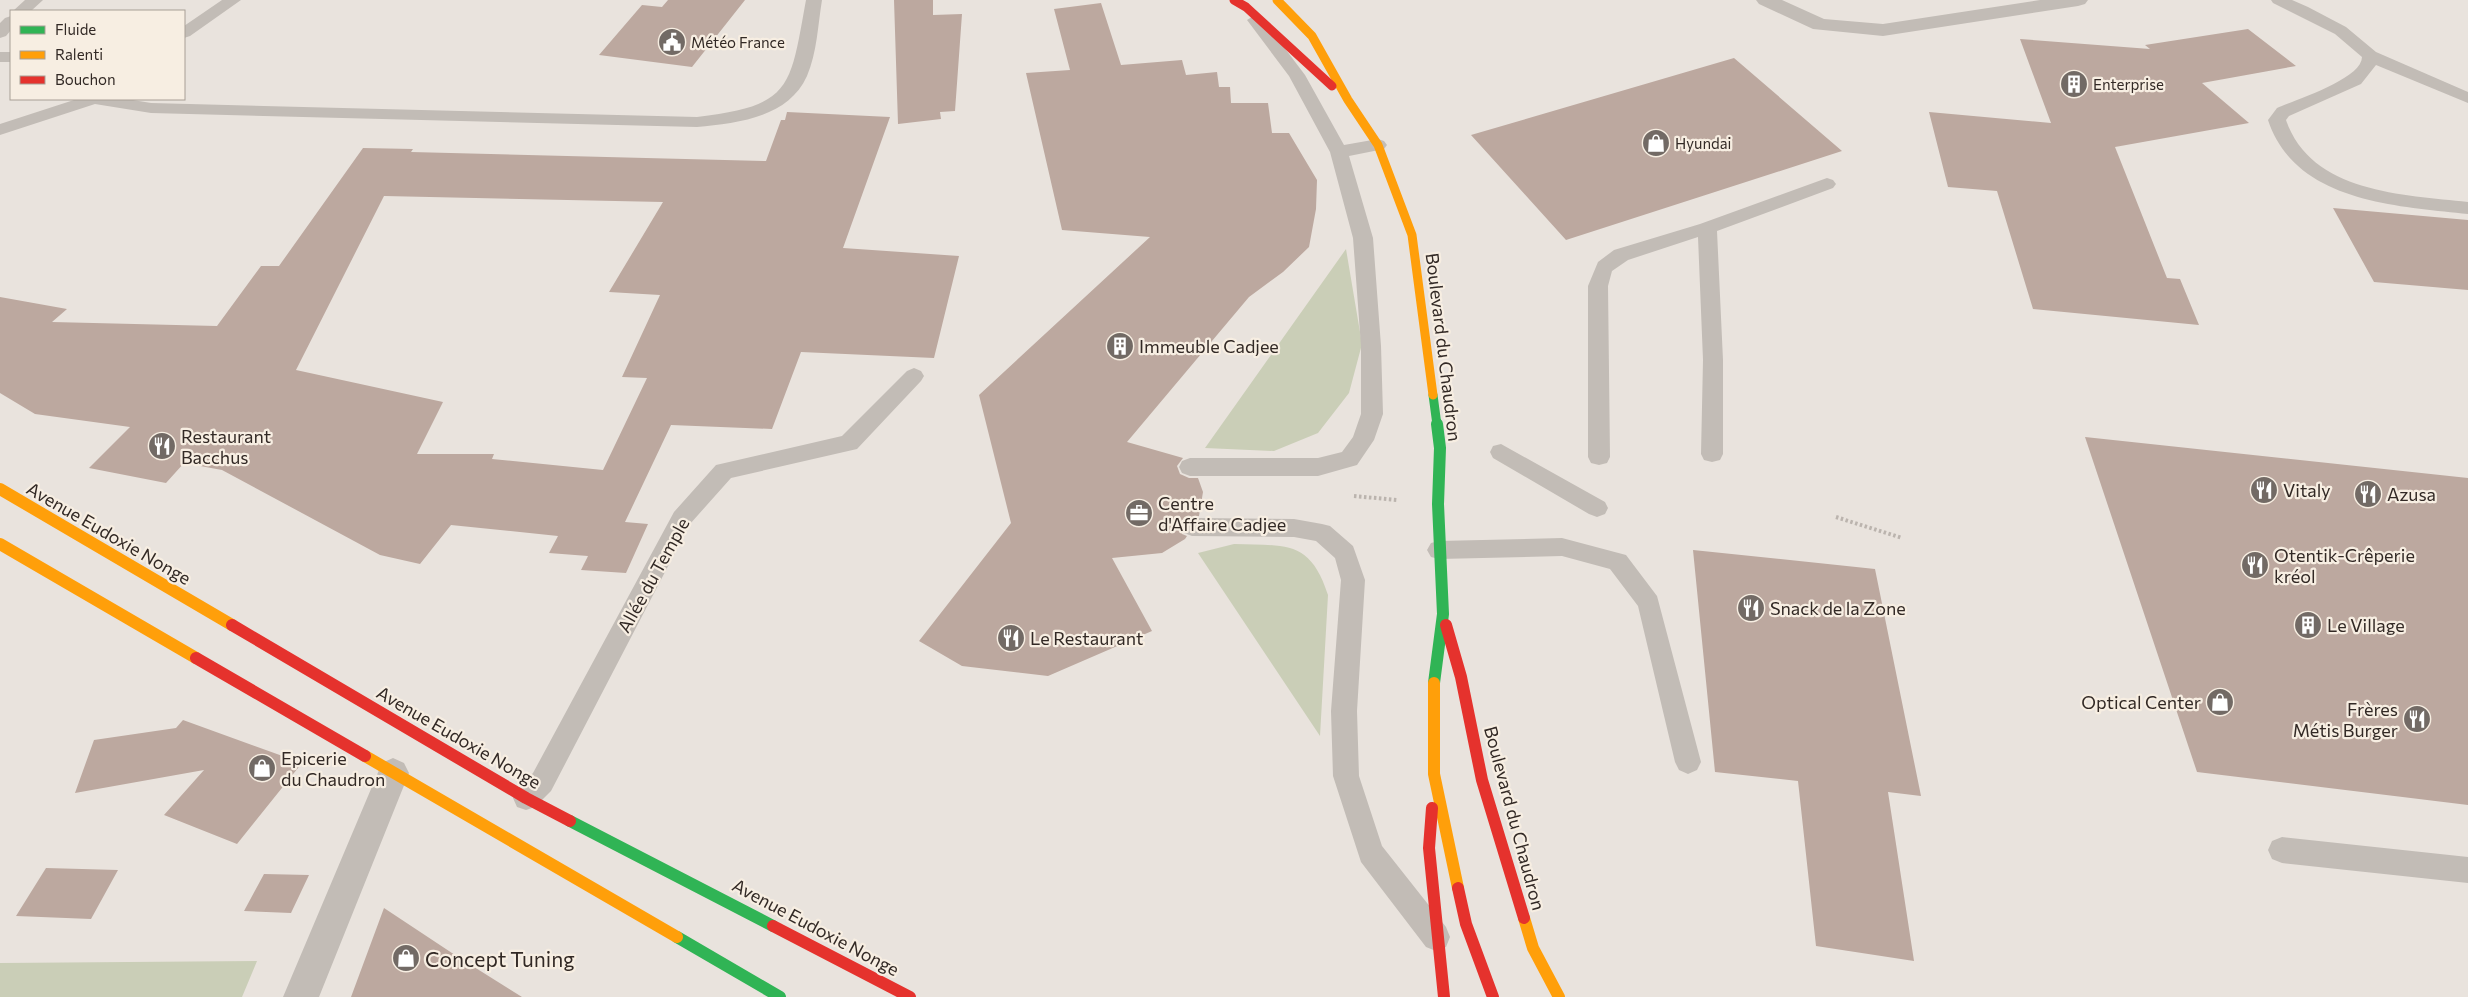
<svg xmlns="http://www.w3.org/2000/svg" width="2468" height="997" viewBox="0 0 2468 997" font-family="Commissioner,sans-serif">
  <rect width="100%" height="100%" fill="#e9e3dd"/>
  <path fill="#caceb7" d="M1346 249 1362 344 1349 393 1318 433 1274 451 1205 448Z
    M1234 544C1285 546 1310 539 1328 595L1320 736 1198 553Z
    M257 961 242 997H0V963Z"/>
  <path fill="#bca89f" fill-rule="evenodd" d="M668 0H745L692 67 599 55 642 5 662 7Z
    M894 0H933V15L962 14 955 111 940 112 941 119 898 124Z
    M1101 3 1121 65 1182 60 1186 75 1217 72 1219 87H1230L1231 103H1268L1272 133H1289L1317 180 1316 209 1309 247 1283 272 1249 297 1127 442 1183 458 1177 466 1180 474 1189 478H1198L1203 492 1199 516 1183 519 1179 526 1182 534 1187 536 1185 539 1162 553 1112 558 1152 631 1048 676 962 666 919 641 1011 523 979 395 1150 237 1062 230 1026 73 1070 70 1054 9Z
    M2248 29 2296 66 2202 83 2249 123 2115 147 2167 278 2180 279 2199 325 2033 309 1997 191 1948 187 1929 112 2051 123 2020 39 2150 49 2145 45Z
    M1734 58 1842 151 1566 240 1471 135Z
    M787 112 890 117 843 248 959 256 934 358 801 352 772 429 671 425 625 522 648 524 626 573 581 570 588 556 549 553 558 536 451 525 420 564 380 555 222 470 184 463 166 483 89 468 130 427 35 414 0 393V297L67 309 52 322 217 326 261 266H279L363 148 413 149 411 152 766 161 781 120H785ZM384 196 663 202 609 292 660 295 622 377 647 378 603 470 492 459 494 454H417L443 402 296 370Z
    M2333 208 2468 220V290L2374 282Z
    M2085 437 2468 478V805L2197 772Z
    M1693 550 1875 569 1921 796 1888 792 1914 961 1816 946 1798 781 1715 772Z
    M183 720 302 763 237 844 164 815 204 770 75 793 94 740 176 728Z
    M46 868 118 870 91 919 16 916Z
    M264 874 309 875 291 913 244 911Z
    M384 908 455 955 522 997H351Z"/>
  <g fill="none" stroke-linecap="round" stroke-linejoin="round">
    <path stroke="#bbb4ae" stroke-width="4" stroke-dasharray="2.5 2.5" stroke-linecap="butt" d="M1354 496 1397 500
      M1836 517 1902 538"/>
    <path fill="#c2bcb6" fill-rule="evenodd" d="M25 0H43L31 11H13Z
      M222 0H241L190 36 184 38V26Z
      M806 0H822C818 24 817 53 807 76 788 118 737 123 697 127L151 113 95 104 0 135V124L77 99H127L151 103 697 117C793 106 790 87 806 0Z
      M2271 0H2292L2308 7 2346 27 2376 52 2468 92V103L2376 65 2361 84 2289 116 2286 120C2311 193 2404 195 2468 202V214C2396 206 2295 202 2268 120L2277 108C2295 100 2362 79 2362 57L2335 34 2273 3Z
      M1255 15 1261 17 1305 75 1344 145 1378 139 1384 141 1387 145 1384 149 1349 156 1373 238 1381 346 1383 414 1374 440 1357 465 1318 476H1190L1182 473 1179 467 1182 461 1190 458H1318L1342 452 1353 437 1361 414V346L1353 238 1330 152 1289 76 1247 20Z
      M11 16V30L6 36 0 38V23L5 18Z
      M0 52H11V62H0Z
      M1827 178 1833 180 1836 184 1833 188 1717 231 1723 360V454L1720 460 1712 462 1704 460 1701 454 1703 360 1698 237 1628 260 1612 271 1608 286 1610 457 1607 463 1599 465 1591 463 1588 457V286L1598 262 1614 250 1700 224Z
      M914 368 921 371 924 376 921 381 857 449 731 478 690 524 551 791 535 807 526 810 517 807 513 798 517 789 533 773 674 512 716 465 842 436 907 371Z
      M1501 444 1605 502 1608 508 1605 514 1597 517 1589 514 1493 458 1490 452 1493 446Z
      M1192 518 1294 519 1322 524 1330 526 1353 546 1365 580 1357 711 1359 776 1382 846 1446 927 1450 937 1446 947 1436 951 1426 947 1361 862 1333 776 1331 711 1341 580 1335 558 1316 541 1294 537 1192 536 1184 533 1181 527 1184 521Z
      M1562 538 1626 555 1657 596 1701 762 1697 770 1688 774 1679 770 1675 762 1638 606 1610 569 1562 556 1439 559 1431 557 1427 550 1431 543 1439 541Z
      M2282 837 2468 857V883L2282 863 2272 859 2268 850 2272 841Z"/>
    <path fill="#c2bcb6" fill-rule="evenodd" d="M1756 0H1782L1824 19 1883 24 2040 0H2088L2085 4 2078 6 1883 36 1813 29 1759 4Z
      M393 758 404 763 409 773 319 997H283L382 763Z"/>
    <path stroke="#30b455" stroke-width="9" d="M1433 395 1437 425"/>
    <path stroke="#30b455" stroke-width="12" d="M1434 683 1443 614 1438 504 1440 448 1437 424
      M570 821 773 926
      M677 937 780 997"/>
    <path stroke="#ff9f0a" stroke-width="9" d="M1277 0 1312 36 1348 100 1378 145 1412 235 1433 395"/>
    <path stroke="#ff9f0a" stroke-width="12" d="M0 489 232 625
      M0 544 196 658
      M1434 683V774L1458 888
      M365 756 677 937
      M1524 918 1533 948 1559 997"/>
    <path stroke="#e5322d" stroke-width="9" d="M1234 0 1246 7 1332 86"/>
    <path stroke="#e5322d" stroke-width="12" d="M232 625 526 798 570 821
      M1446 625 1461 677 1482 780 1524 918
      M196 658 365 756
      M1432 808 1429 848 1444 997
      M1458 888 1466 924 1493 997
      M773 926 910 997"/>
  </g>
  <defs>
    <g id="civic-disc" transform="scale(1.4375)"><circle r="9.5" fill="#726a65" stroke="#f7eee2"/><path d="M-.6-6.5H3V-4.5H.6V-3L4-1V1h2V6H-6V1h2V-1L-.6-3ZM-1.2 2.5V6h2.4V2.5Z" fill="#fff"/></g>
    <g id="building-disc" transform="scale(1.4375)"><circle r="9.5" fill="#726a65" stroke="#f7eee2"/><path d="M-4-6H4V6H1V3H-1V6H-4ZM-2.5-4.3h1.7v1.8h-1.7ZM.8-4.3h1.7v1.8H.8ZM-2.5-1h1.7V.8h-1.7ZM.8-1h1.7V.8H.8Z" fill="#fff"/></g>
    <g id="shop-disc" transform="scale(1.4375)"><circle r="9.5" fill="#726a65" stroke="#f7eee2"/><path d="M-5-2.5h2.3a2.7 3.5 0 0 1 5.4 0H5L5.5 6h-11ZM-1.5-2.5h3a1.5 2.3 0 0 0-3 0Z" fill="#fff"/></g>
    <g id="restaurant-disc" transform="scale(1.4375)"><circle r="9.5" fill="#726a65" stroke="#f7eee2"/><path d="M-5-6h1v4h1v-4h1v4h1v-4h1v5L-1.5 .5V6h-2V.5L-5-1ZM5-6V6H3V1.5H1.5Q1.5-4 5-6Z" fill="#fff"/></g>
    <g id="office-disc" transform="scale(1.4375)"><circle r="9.5" fill="#726a65" stroke="#f7eee2"/><path d="M-6-3h4V-5.5h4V-3h4V5H-6ZM-1-4.5V-3h2v-1.5ZM-6 0V1H6V0Z" fill="#fff"/></g>
  </defs>
  <g fill-rule="evenodd">
    <use href="#civic-disc" x="672" y="42"/>
    <use href="#building-disc" x="2074" y="84"/>
    <use href="#shop-disc" x="1656" y="143"/>
    <use href="#building-disc" x="1120" y="346"/>
    <use href="#restaurant-disc" x="162" y="446"/>
    <use href="#restaurant-disc" x="2264" y="490"/>
    <use href="#restaurant-disc" x="2368" y="494"/>
    <use href="#office-disc" x="1139" y="513"/>
    <use href="#restaurant-disc" x="2255" y="565"/>
    <use href="#restaurant-disc" x="1751" y="608"/>
    <use href="#building-disc" x="2308" y="625"/>
    <use href="#restaurant-disc" x="1011" y="638"/>
    <use href="#shop-disc" x="2220" y="702"/>
    <use href="#restaurant-disc" x="2417" y="719"/>
    <use href="#shop-disc" x="262" y="768"/>
    <use href="#shop-disc" x="406" y="958"/>
  </g>
  <g text-anchor="middle" dominant-baseline="central" stroke-width="4.5" stroke-linejoin="round" paint-order="stroke">
    <g font-size="15" fill="#322925" stroke="#f7eee2" text-anchor="start">
      <text x="691" y="42">Météo France</text>
      <text x="2093" y="84">Enterprise</text>
      <text x="1675" y="143">Hyundai</text>
    </g>
    <g font-size="18" fill="#322925" stroke="#f7eee2" text-anchor="start">
      <text x="1139" y="346">Immeuble Cadjee</text>
      <text x="181" y="436">Restaurant<tspan x="181" dy="21">Bacchus</tspan></text>
      <text x="2283" y="490">Vitaly</text>
      <text x="2387" y="494">Azusa</text>
      <text x="1158" y="503">Centre<tspan x="1158" dy="21">d'Affaire Cadjee</tspan></text>
      <text x="2274" y="555">Otentik-Crêperie<tspan x="2274" dy="21">kréol</tspan></text>
      <text x="1770" y="608">Snack de la Zone</text>
      <text x="2327" y="625">Le Village</text>
      <text x="1030" y="638">Le Restaurant</text>
      <text x="2201" y="702" text-anchor="end">Optical Center</text>
      <text x="2398" y="709" text-anchor="end">Frères<tspan x="2398" dy="21">Métis Burger</tspan></text>
      <text x="281" y="758">Epicerie<tspan x="281" dy="21">du Chaudron</tspan></text>
    </g>
    <g font-size="18" fill="#322925" stroke="#f7eee2">
      <text transform="translate(1444 347) rotate(83)">Boulevard du Chaudron</text>
      <text transform="translate(109 533) rotate(30)">Avenue Eudoxie Nonge</text>
      <text transform="translate(653 575) rotate(-61)">Allée du Temple</text>
      <text transform="translate(459 737) rotate(30)">Avenue Eudoxie Nonge</text>
      <text transform="translate(1515 818) rotate(75)">Boulevard du Chaudron</text>
      <text transform="translate(816 927) rotate(28)">Avenue Eudoxie Nonge</text>
    </g>
    <g font-size="21" fill="#322925" stroke="#f7eee2" text-anchor="start">
      <text x="425" y="958">Concept Tuning</text>
    </g>
  </g>
  <rect x="10" y="10" width="175" height="90" fill="#f7eee2" stroke="#a89f96"/>
  <rect x="20" y="26" width="25" height="8" fill="#30b455" stroke="#a89f96"/>
  <text x="55" y="35" font-size="15" fill="#322925">Fluide</text>
  <rect x="20" y="51" width="25" height="8" fill="#ff9f0a" stroke="#a89f96"/>
  <text x="55" y="60" font-size="15" fill="#322925">Ralenti</text>
  <rect x="20" y="76" width="25" height="8" fill="#e5322d" stroke="#a89f96"/>
  <text x="55" y="85" font-size="15" fill="#322925">Bouchon</text>
</svg>
